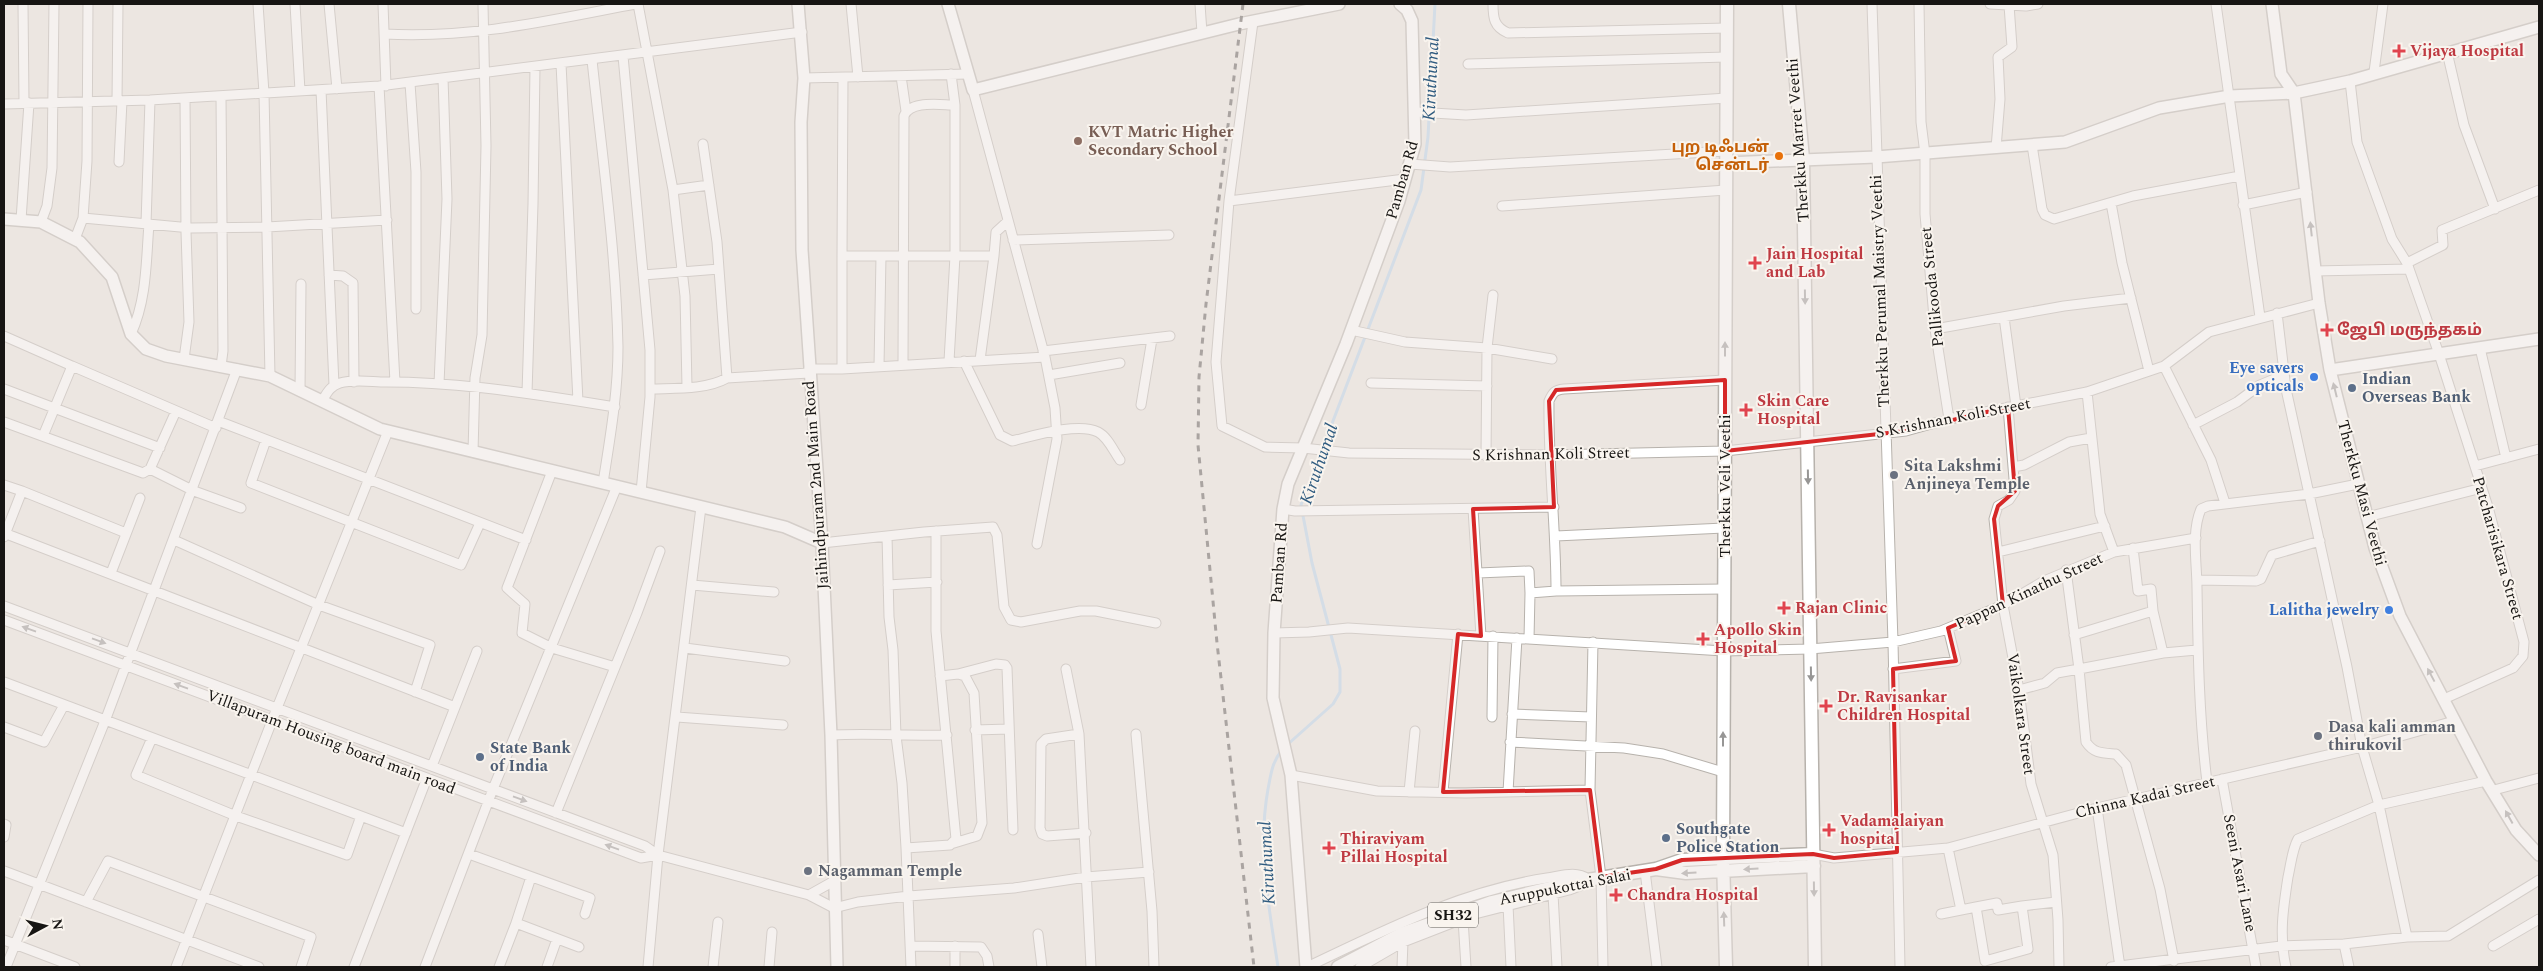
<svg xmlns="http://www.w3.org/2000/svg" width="2543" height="971" viewBox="0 0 2543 971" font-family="Spectral,'Noto Sans Tamil',serif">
  <rect width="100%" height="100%" fill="#ece6e1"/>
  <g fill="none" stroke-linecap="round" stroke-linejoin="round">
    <path stroke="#b5d2eb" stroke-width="3" d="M1287 745 1333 704 1340 692V669L1312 563 1301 505 1421 190 1428 137 1435 4
      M1278 967C1269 906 1257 850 1268 789 1271 774 1272 762 1282 750"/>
    <g stroke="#b7b2ac" stroke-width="11">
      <path id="street" d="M23 4 24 103
        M258 4 264 93 270 376
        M295 4 300 91
        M329 4 337 89
        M383 4 386 86
        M638 4 673 190 685 296 687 387
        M851 4 858 77
        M1200 4 1202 33
        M1493 4C1493 18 1494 27 1508 33L1727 28
        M1872 4 1893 642 1900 967
        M1919 4 1921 122 1925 154V214L1935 329 1949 419
        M1990 4 2026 6 2038 4
        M2216 4 2260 317
        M1253 22 1229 201 1216 362 1222 426 1265 447 1303 448 1349 453 1549 455 1725 451 1807 442 1906 431 1949 419 2087 392 2164 366 2209 332 2319 303
        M384 34C471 39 551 20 635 4
        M2447 52 2464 125 2495 209
        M623 56 650 350V397L641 492
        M592 60C602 155 616 251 618 347 618 393 610 438 603 483
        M1468 64 1727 57
        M2374 72 2383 4
        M901 76 906 111
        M804 78 968 74
        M843 78 842 256H994L996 232 1008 221
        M2350 81 2357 142 2392 239 2407 263 2439 354 2488 507 2524 642 2523 656 2513 668 2444 699
        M410 83 416 172V309
        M379 86 395 382
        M321 90 334 385
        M973 90 1045 357 1055 408 1057 439 1037 544
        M221 96 223 351 221 366
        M117 101 118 4
        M4 104 150 100 379 86 802 32
        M1416 112 1466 115 1727 98
        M2032 145 2042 209 2045 215 2054 219 2133 196 2240 176
        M1996 148 2000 99 1998 57 2012 47 2009 5
        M119 162 122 101
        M1410 164 1450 167 1726 151
        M673 190 709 185
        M1229 201 1405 179
        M2111 203 2122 263 2149 371
        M2243 205 2307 192
        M1502 206 1726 190
        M83 218 87 161 88 4
        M21 220 29 103
        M41 222 47 206 52 168 54 4
        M146 224 150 100
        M75 239 83 218 191 228 267 227 387 220
        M1013 240 1169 235
        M2407 263 2443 245 2442 230 2539 190
        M2315 271 2409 269
        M329 275 343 276 353 283 354 382
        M643 275 719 269
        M2277 313 2286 389 2347 667 2362 747 2379 805 2486 781
        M2004 317 2016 406
        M1935 329 2064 306 2131 298
        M1351 330 1405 342 1487 348 1552 359
        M131 334C147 299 146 261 149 224
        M4 336 72 366
        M2480 348 2506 458
        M1043 351 1170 336
        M184 359 189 322 186 232 185 98
        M980 360 994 256
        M949 361 955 256V105
        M964 361 1000 435 1012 441C1033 436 1078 422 1098 432 1108 437 1114 452 1120 460
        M903 364 904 116C910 100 940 105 955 105L951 74
        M879 366 881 256
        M2164 366 2211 460 2225 503
        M809 369H842L1045 357
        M842 369V256
        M1049 375 1120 363
        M727 378 809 373
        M1371 383 1487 386
        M439 384 447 199 443 78
        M4 389 160 448
        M651 389C674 388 706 390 727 378L717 242 703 144
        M300 391 301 284
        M2087 392 2100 514 2114 552
        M527 393 533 204 535 67
        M322 401C327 393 330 386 340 383 354 379 372 382 386 382 451 382 514 391 578 401L561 64
        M578 401 615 407
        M1141 405 1152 339
        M2008 407 2015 491 2009 500 1998 506 1994 519 2003 605 2019 690 2031 784 2053 855 2058 920 2059 967
        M218 421 526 540
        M4 422 143 473 150 469 176 411
        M2193 425 2237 402 2260 385 2284 375
        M43 436 72 366 216 428
        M266 440 251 483 461 565 480 523
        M473 452 475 378 482 335 486 146 483 4
        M1486 456 1487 348 1493 295
        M2475 466 2539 449
        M2013 467 2024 465 2069 442 2091 438
        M150 469 194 491 241 508
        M552 471 507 588 525 604 522 633 552 648 615 667
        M4 485 22 491 4 537
        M22 491 126 533
        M1283 509 1295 511 1554 507
        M1473 509 1481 636
        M2367 517 2482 488
        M4 533 455 707
        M887 536 889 617 893 650 896 736 902 783 906 848 911 967
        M1556 536 1724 528
        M174 540 319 605 430 645 415 692
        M822 543 924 532 993 527 997 535 1004 607 1011 620 1021 622 1080 611H1096L1156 623
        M2133 548 2138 591 2151 589 2153 611 2163 653
        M1998 552 2105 526
        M2066 570 2079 669 2163 653 2197 650
        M111 573 140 498
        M1478 573 1529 571 1530 593
        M2197 580 2256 581 2261 579 2272 555 2320 541
        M692 585 774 592
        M888 585 937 582
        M1556 591 1724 589
        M4 606 645 846 658 855 809 895 834 908 858 902 909 896 1014 888 1086 877 1149 872
        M4 620 641 858 658 855
        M1274 633 1309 632 1348 628 1724 651 1810 649 1893 642 1941 631 2003 605 2044 581 2114 552 2196 538
        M2074 635 2153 611
        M1529 639 1530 593 1556 591C1556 527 1548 464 1549 401 1553 392 1555 390 1564 389L1725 380
        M685 648 785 661
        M1066 669 1079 734 1091 967
        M1893 669 1956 661 1948 628
        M958 674 996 664 1005 665 1007 668 1013 830
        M940 676 958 674 965 676 974 693 982 823 977 836 954 843
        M4 682 406 833
        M2019 690 2045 683 2057 673 2079 669 2086 742C2094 754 2103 753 2116 754L2126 765 2160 889 2174 961
        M1512 714 1591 717
        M677 717 783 725
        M1492 717 1493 636
        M4 727 44 742 64 705
        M975 730 1009 729
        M1079 734 1046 739 1041 744 1040 828 1042 834 1047 836 1086 833
        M1136 734 1152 911 1154 967
        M831 735C869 733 908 736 947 735
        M152 738 136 775 236 816 347 855 361 816
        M1510 742 1624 748 1663 754 1723 772
        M432 766 477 651
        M1291 775 1377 791 1466 793 1590 790 1593 642
        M2222 779 2256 967
        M2207 782C2199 717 2198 654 2197 588 2197 564 2191 532 2201 509L2208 506 2309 494 2358 484
        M1590 790 1601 877 1603 967
        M2494 790 2539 778
        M1409 792 1415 731
        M1443 792 1458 634
        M1508 792 1517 638
        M2097 808 2120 967
        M556 813 637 613 660 551
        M4 824 6 825 4 837
        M906 848 950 845 956 839 936 631V531
        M469 854 590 898 585 914
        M1813 854 1834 858 1948 848 2097 808 2362 747 2454 721
        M4 871 259 967
        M1645 871 1657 967
        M1553 894 1557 967
        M809 895 834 881
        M86 902 108 861 311 937 301 967
        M1508 905 1511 967
        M2022 906 2056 902
        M1961 910 1976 907 1985 961 2028 949 2022 906 1998 910 1997 903 1976 907
        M1941 914 1961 910 1948 848
        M1463 919 1466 967
        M516 923 531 877
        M1038 934 1042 967
        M2407 937 2448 936 2539 880
        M4 940 75 967
        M2344 944 2349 967
        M911 946 981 947 987 956 989 967
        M955 946V967
        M2493 946 2539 919
        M6 967 105 721 237 369
        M176 967 277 708 388 431
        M354 967 427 778
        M425 967 493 789 617 486
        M499 967 516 923 579 947
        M547 967 557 939
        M648 967 658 855 701 507
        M713 967 718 922
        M769 967 772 932
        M1307 967C1385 930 1461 891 1547 878 1561 876 1576 870 1588 879L1582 885 1569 890 1475 914 1403 942 1360 967
        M1402 967 1403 942
        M2111 967 2281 946 2344 944 2407 937 2379 805 2298 839C2292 850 2291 864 2288 877 2283 909 2279 936 2286 967"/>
    </g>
    <g stroke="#b7b2ac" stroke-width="14">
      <path id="secondary" d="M798 4 804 78 801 122 802 250 822 543 831 735 837 967
        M948 4 973 90 1239 24 1339 4
        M2272 4 2281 74 2294 93
        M2294 93 2319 303 2330 370 2375 548 2400 616 2486 781 2516 830 2539 855
        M1726 163 1876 157 2065 142 2159 108 2230 96 2294 93 2350 81 2539 27
        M4 219 41 222 80 242 112 277 131 334 146 349 166 356 270 376 380 429 785 527 822 543
        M2330 370 2539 339
        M1306 967 1291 775 1273 698 1274 633 1283 509 1288 484 1346 344 1399 201 1415 144 1412 21 1407 10 1400 4"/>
    </g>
    <g stroke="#b7b2ac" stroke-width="15">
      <path id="primary" d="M1789 4 1803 159 1815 967
        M1656 869 1686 873 1814 866
        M1338 967 1401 934 1492 902 1575 882 1656 869 1682 860 1813 854
        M1726 967 1723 858 1727 4"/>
    </g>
    <use href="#street" stroke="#fff" stroke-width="9"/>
    <use href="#secondary" stroke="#fff" stroke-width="11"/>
    <use href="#primary" stroke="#fff" stroke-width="12"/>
    <path stroke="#595653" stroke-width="3" stroke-dasharray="6 6" stroke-linecap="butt" d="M1243 4 1206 304 1199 377 1198 445 1217 643 1254 967"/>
  </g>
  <defs><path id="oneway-solid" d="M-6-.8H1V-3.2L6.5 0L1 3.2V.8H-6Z" transform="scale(1.25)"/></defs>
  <g fill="#979695">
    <use href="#oneway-solid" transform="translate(2311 229) rotate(-96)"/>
    <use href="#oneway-solid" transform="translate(1805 297) rotate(89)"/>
    <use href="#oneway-solid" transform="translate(1725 349) rotate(-90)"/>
    <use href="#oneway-solid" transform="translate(2335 390) rotate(-104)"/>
    <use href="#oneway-solid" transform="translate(1808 477) rotate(89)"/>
    <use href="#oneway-solid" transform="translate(29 629) rotate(-160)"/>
    <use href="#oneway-solid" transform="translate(99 641) rotate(20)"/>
    <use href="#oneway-solid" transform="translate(1811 674) rotate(89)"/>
    <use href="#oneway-solid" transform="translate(2431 675) rotate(-118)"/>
    <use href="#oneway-solid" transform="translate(181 686) rotate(-160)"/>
    <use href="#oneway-solid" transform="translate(1723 739) rotate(-90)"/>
    <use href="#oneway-solid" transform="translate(520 799) rotate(20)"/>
    <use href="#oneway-solid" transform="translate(2509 817) rotate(-119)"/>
    <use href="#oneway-solid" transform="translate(612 847) rotate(-160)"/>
    <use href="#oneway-solid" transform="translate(1751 869) rotate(177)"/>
    <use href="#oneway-solid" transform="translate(1689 873) rotate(177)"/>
    <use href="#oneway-solid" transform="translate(1814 889) rotate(89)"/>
    <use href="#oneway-solid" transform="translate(1724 919) rotate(-92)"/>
  </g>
  <path d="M0 0H2543V971H0ZM1725 380V451L1906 431 2008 407 2015 491 1998 506 1994 519 2003 605 1948 628 1956 661 1893 669 1897 852 1834 858 1813 854 1682 860 1656 869 1601 877 1590 790 1443 792 1458 634 1481 636 1473 509 1554 507 1549 401 1556 390Z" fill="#ece6e1" fill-opacity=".55" fill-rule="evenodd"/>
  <path fill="none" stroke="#d62828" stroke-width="4" stroke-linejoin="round" d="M1725 380V451L1906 431 2008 407 2015 491 1998 506 1994 519 2003 605 1948 628 1956 661 1893 669 1897 852 1834 858 1813 854 1682 860 1656 869 1601 877 1590 790 1443 792 1458 634 1481 636 1473 509 1554 507 1549 401 1556 390Z"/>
  <g fill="#e0444e" stroke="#f9f4ee" stroke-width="2">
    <path d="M2396.5 43.5h5v5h5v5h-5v5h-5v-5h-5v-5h5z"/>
    <path d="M1752.5 255.5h5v5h5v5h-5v5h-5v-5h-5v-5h5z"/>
    <path d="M2324.5 322.5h5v5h5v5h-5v5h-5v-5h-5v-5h5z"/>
    <path d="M1743.5 402.5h5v5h5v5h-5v5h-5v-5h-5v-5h5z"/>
    <path d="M1781.5 600.5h5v5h5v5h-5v5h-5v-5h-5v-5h5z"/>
    <path d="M1700.5 631.5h5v5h5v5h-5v5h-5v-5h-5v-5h5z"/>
    <path d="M1823.5 698.5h5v5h5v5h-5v5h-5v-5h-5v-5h5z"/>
    <path d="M1826.5 822.5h5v5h5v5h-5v5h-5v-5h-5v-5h5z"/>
    <path d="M1326.5 840.5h5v5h5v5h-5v5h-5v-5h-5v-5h5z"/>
    <path d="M1613.5 887.5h5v5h5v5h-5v5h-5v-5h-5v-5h5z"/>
  </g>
  <circle fill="#8d6e63" stroke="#f9f4ee" stroke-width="2" cx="1078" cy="141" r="5"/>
  <circle fill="#e8710a" stroke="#f9f4ee" stroke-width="2" cx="1779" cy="156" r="5"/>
  <g fill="#3f7fe0" stroke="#f9f4ee" stroke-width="2">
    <circle cx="2314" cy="377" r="5"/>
    <circle cx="2389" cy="610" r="5"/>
  </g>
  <g fill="#5c6f8a" stroke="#f9f4ee" stroke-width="2">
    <circle cx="2352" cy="388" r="5"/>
    <circle cx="480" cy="757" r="5"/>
    <circle cx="1666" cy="838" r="5"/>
  </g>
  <g fill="#6b7280" stroke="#f9f4ee" stroke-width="2">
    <circle cx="1894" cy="475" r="5"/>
    <circle cx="2318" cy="736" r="5"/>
    <circle cx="808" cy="871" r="5"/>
  </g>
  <g text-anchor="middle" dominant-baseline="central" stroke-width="4" stroke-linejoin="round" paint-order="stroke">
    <rect fill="#f9f4ee" stroke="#5b5855" stroke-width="1" x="1428" y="902.5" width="50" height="25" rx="4"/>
    <g font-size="15" font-weight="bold" fill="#171513">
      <text x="1453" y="915">SH32</text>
    </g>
    <g font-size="16" font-weight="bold" fill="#be3a42" stroke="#f9f4ee" text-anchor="start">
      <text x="2410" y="51">Vijaya Hospital</text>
      <text x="1766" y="254">Jain Hospital<tspan x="1766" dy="18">and Lab</tspan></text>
      <text x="2337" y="330">ஜேபி மருந்தகம்</text>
      <text x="1757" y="401">Skin Care<tspan x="1757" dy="18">Hospital</tspan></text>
      <text x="1795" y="608">Rajan Clinic</text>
      <text x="1714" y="630">Apollo Skin<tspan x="1714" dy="18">Hospital</tspan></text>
      <text x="1837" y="697">Dr. Ravisankar<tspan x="1837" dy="18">Children Hospital</tspan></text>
      <text x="1840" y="821">Vadamalaiyan<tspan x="1840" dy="18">hospital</tspan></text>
      <text x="1340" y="839">Thiraviyam<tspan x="1340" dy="18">Pillai Hospital</tspan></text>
      <text x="1627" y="895">Chandra Hospital</text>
    </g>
    <g font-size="16" font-weight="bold" fill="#785e54" stroke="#f9f4ee" text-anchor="start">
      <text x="1088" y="132">KVT Matric Higher<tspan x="1088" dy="18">Secondary School</tspan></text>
    </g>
    <g font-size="16" fill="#171513" stroke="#f9f4ee">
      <text transform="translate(1798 140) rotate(-94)">Therkku Marret Veethi</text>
      <text transform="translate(1402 180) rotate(-74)">Pamban Rd</text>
      <text transform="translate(1932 287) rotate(-96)">Pallikooda Street</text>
      <text transform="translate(1880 291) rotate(-92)">Therkku Perumal Maistry Veethi</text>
      <text transform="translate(1953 418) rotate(-11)">S Krishnan Koli Street</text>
      <text transform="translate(1551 454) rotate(-1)">S Krishnan Koli Street</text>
      <text transform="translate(816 485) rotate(-94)">Jaihindpuram 2nd Main Road</text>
      <text transform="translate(1725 486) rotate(-90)">Therkku Veli Veethi</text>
      <text transform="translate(2362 493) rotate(75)">Therkku Masi Veethi</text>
      <text transform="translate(2498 548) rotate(74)">Patcharisikara Street</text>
      <text transform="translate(1279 563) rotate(-86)">Pamban Rd</text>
      <text transform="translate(2029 591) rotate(-25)">Pappan Kinathu Street</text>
      <text transform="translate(2021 714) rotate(82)">Vaikolkara Street</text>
      <text transform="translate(331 742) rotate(21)">Villapuram Housing board main road</text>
      <text transform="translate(2145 797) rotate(-13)">Chinna Kadai Street</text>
      <text transform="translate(2240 873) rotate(79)">Seeni Asari Lane</text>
      <text transform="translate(1565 887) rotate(-11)">Aruppukottai Salai</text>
    </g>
    <g font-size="16" font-weight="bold" fill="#c56008" stroke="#f9f4ee" text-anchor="end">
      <text x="1769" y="147">புற டிஃபன்<tspan x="1769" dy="18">சென்டர்</tspan></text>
    </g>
    <g font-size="16" font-weight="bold" fill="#366cbe" stroke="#f9f4ee" text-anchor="end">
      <text x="2304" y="368">Eye savers<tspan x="2304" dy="18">opticals</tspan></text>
      <text x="2379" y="610">Lalitha jewelry</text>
    </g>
    <g font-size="16" font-weight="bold" fill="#4e5e75" stroke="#f9f4ee" text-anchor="start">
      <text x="2362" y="379">Indian<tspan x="2362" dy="18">Overseas Bank</tspan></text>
      <text x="490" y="748">State Bank<tspan x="490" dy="18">of India</tspan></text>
      <text x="1676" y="829">Southgate<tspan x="1676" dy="18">Police Station</tspan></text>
    </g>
    <g font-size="16" font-weight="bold" fill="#5b616d" stroke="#f9f4ee" text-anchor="start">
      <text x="1904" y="466">Sita Lakshmi<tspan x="1904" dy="18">Anjineya Temple</tspan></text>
      <text x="2328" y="727">Dasa kali amman<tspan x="2328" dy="18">thirukovil</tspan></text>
      <text x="818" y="871">Nagamman Temple</text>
    </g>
    <g font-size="18" font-style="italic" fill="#305c80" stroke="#f9f4ee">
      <text transform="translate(1431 79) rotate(-87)">Kiruthumal</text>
      <text transform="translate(1319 464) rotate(-71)">Kiruthumal</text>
      <text transform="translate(1267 863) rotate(-93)">Kiruthumal</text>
    </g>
  </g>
  <rect width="2543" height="971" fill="none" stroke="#171513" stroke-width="10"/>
  <g transform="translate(45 926) rotate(83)" stroke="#f9f4ee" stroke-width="4" paint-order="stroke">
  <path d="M0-4L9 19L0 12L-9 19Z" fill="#171513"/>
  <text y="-8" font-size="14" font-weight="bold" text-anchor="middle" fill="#171513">N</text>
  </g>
</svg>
